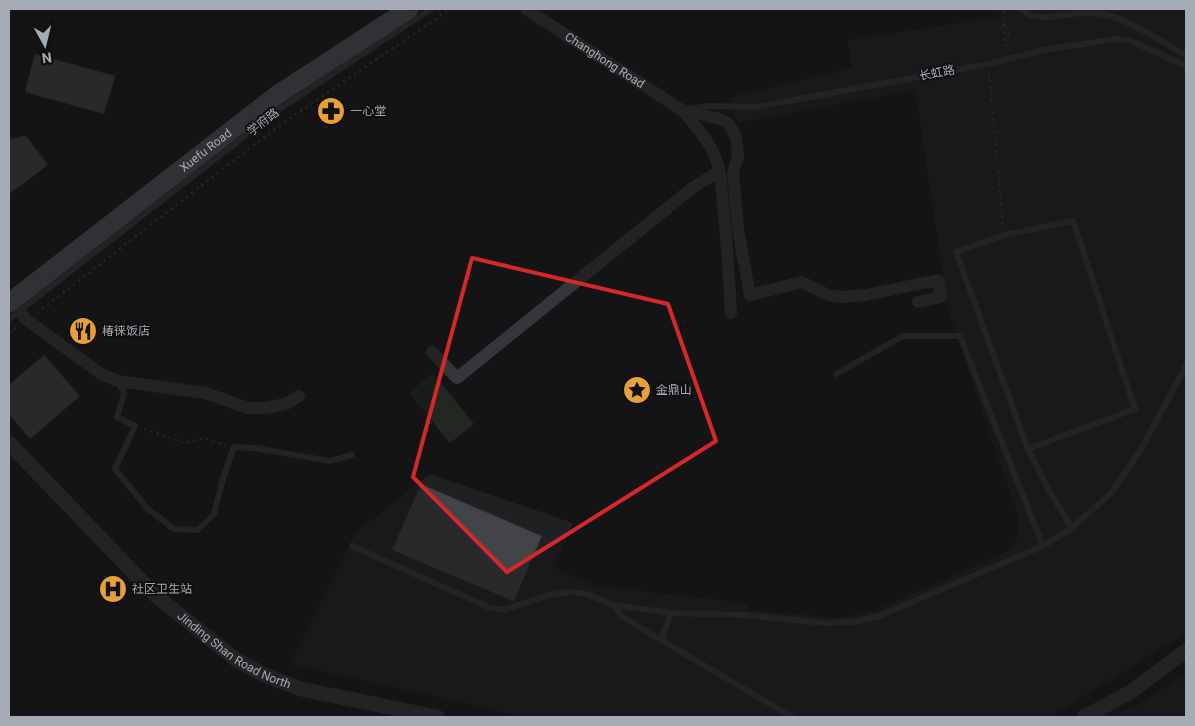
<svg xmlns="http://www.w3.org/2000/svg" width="1195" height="726" viewBox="0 0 1195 726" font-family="Roboto,'Noto Sans SC',sans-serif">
  <rect width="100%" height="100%" fill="#141416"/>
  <path fill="#202022" d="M999 9H1186V631L1180 637 1050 717H526L290 664 356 532 430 474 573 523 554 568 598 586 747 603 748 610 841 618 873 611 1009 551 1018 538V517L948 309 915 90 737 123 731 97 852 68 847 40 999 17Z
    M1186 675V717H1092L1105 711 1109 717 1139 704Z"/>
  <path fill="#202821" d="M433 373 474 424 450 443 409 393Z"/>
  <path fill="#434448" stroke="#2e2e31" d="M35 54 115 76 104 114 25 92Z
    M26 136 48 165 9 194V139Z
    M44 355 80 396 30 439 9 414V385Z
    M421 484 542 536 514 601H513L392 550Z"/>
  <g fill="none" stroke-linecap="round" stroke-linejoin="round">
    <path stroke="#3b3d41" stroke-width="2" stroke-dasharray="2.5 4" stroke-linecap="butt" d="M1003 25 1007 50
      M1004 26 1003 14 1004 9
      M989 73 1003 226
      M37 313 276 128 450 9
      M9 333 17 327
      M144 429 185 443 203 438 225 445"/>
    <path stroke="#35363a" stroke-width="6" d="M1020 9C1037 26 1073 10 1095 13 1125 16 1160 41 1186 55
      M691 109 708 106 756 107 988 64 1043 50 1116 39 1131 41 1186 66
      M9 319 281 108 431 9
      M836 374 903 336H960L1043 546
      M118 381 124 393 117 417 135 426 115 469 148 509 174 529 198 530 214 514 224 475 234 447 255 448 329 461 352 455
      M1028 449 1135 409 1073 221 1004 235 956 252 1028 449 1049 491 1072 528
      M352 546 488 607 503 610 545 596 570 592 587 594 613 605 671 613
      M613 605 621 616 661 640
      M792 717 661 640 671 613 745 615 825 623 854 622 879 616 1043 546 1072 528 1111 493 1140 451 1186 366"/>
    <g stroke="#35363a" stroke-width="12">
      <path id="s1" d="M526 9 578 43 682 110C694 123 706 138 714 154 721 170 722 189 723 206 727 242 729 278 731 313"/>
      <path d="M682 110 720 119 729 124 736 137 738 157 733 172 738 230 750 295 802 282 828 295 842 297 866 295 938 280 941 297 918 302"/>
      <path d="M19 312 27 320 101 374 118 381 205 393 248 408H265L286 404 299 396"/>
      <path d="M432 352 457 378 691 189 719 171"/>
    </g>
    <g stroke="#35363a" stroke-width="15">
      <path id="s2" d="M9 443 155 595 235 659 264 675 301 689 437 717"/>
      <path d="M1084 717 1129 693 1186 651"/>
    </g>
    <path stroke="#515459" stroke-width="19" id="s3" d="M9 303 277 95 409 9"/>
    <path stroke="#3b3d41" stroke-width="2" stroke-dasharray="2.5 4" stroke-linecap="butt" d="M1003 25H1008L1009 34H1005"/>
  </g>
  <path d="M0 0H1195V726H0ZM472 258 668 304 716 441 507 572 413 477Z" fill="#141416" fill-opacity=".55" fill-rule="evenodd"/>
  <path fill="none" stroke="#d62828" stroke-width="4" stroke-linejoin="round" d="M472 258 668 304 716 441 507 572 413 477Z"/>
  <defs>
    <g id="pharmacy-disc" transform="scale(1.4375)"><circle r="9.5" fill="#e9a039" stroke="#0f0f10"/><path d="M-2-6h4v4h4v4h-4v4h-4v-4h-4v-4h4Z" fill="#111"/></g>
    <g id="restaurant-disc" transform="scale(1.4375)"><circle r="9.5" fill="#e9a039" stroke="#0f0f10"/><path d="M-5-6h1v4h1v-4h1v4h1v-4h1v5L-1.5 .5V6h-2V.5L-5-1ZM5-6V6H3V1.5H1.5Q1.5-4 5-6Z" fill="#111"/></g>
    <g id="sight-disc" transform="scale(1.4375)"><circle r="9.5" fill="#e9a039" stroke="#0f0f10"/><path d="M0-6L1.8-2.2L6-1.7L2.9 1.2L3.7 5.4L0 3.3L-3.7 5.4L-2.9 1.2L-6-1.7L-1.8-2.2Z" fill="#111"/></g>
    <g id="hospital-disc" transform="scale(1.4375)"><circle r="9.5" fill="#e9a039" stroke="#0f0f10"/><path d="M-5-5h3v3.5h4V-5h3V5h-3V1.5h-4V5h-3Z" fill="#111"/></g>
  </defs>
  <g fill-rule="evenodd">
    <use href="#pharmacy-disc" x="331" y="111"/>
    <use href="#restaurant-disc" x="83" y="331"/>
    <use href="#sight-disc" x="637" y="390"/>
    <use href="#hospital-disc" x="113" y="589"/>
  </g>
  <g text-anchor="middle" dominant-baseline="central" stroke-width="4" stroke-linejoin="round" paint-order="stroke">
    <g font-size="12" fill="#a6acb5" stroke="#0f0f10">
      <text stroke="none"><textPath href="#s1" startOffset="94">Changhong Road</textPath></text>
      <text transform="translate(937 73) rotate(-11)">长虹路</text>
      <text transform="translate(263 122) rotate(-38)">学府路</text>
      <text stroke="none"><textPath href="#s3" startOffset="249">Xuefu Road</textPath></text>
      <text stroke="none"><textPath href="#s2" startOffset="308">Jinding Shan Road North</textPath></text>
    </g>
    <g font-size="12" fill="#a6acb5" stroke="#0f0f10" text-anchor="start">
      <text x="350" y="111">一心堂</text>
      <text x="102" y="331">椿徕饭店</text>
      <text x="656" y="390">金鼎山</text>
      <text x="132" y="589">社区卫生站</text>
    </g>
  </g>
  <rect width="1195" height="726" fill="none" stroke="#a6acb5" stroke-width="20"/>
  <g transform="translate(45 45) rotate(172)" stroke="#0f0f10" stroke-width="4" paint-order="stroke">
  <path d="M0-4L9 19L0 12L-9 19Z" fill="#a6acb5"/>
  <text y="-8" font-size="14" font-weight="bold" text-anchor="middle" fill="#a6acb5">N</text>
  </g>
</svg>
